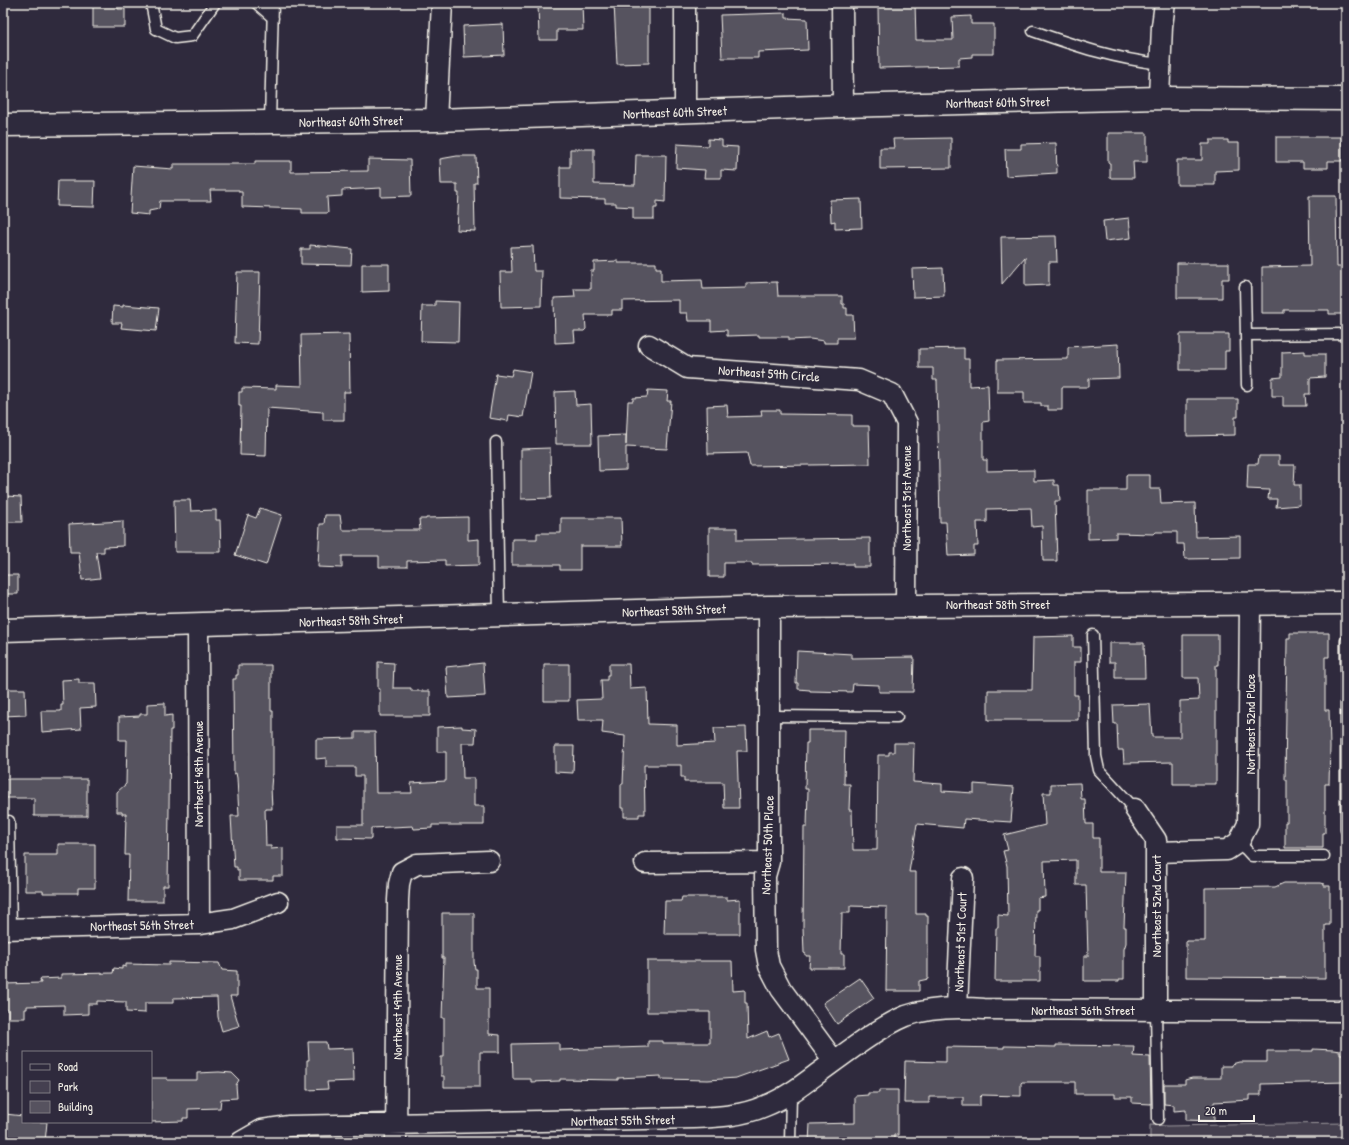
<svg xmlns="http://www.w3.org/2000/svg" width="1349" height="1145" viewBox="0 0 1349 1145" font-family="'Patrick Hand',sans-serif">
  <rect width="100%" height="100%" fill="#2f2a3d"/>
  <filter id="ink" filterUnits="userSpaceOnUse"><feTurbulence type="fractalNoise" baseFrequency=".025" numOctaves="2"/><feDisplacementMap in="SourceGraphic" scale="8" xChannelSelector="R" yChannelSelector="G"/><feConvolveMatrix kernelMatrix="1 2 1 2 8 2 1 2 1" color-interpolation-filters="sRGB"/></filter>
  <g filter="url(#ink)">
    <path fill="#454050" stroke="#9c989c" d="M1346 1123V1142H1150V1125L1167 1126Z"/>
    <path fill="#56525f" stroke="#f4f1e8" d="M93 3H118V9H125V27H93Z
      M538 3H582L583 30H557V40H539Z
      M614 3H649V63L617 64Z
      M880 3H915L916 40H953L952 17 971 16V24H994V54H972V57L959 58V66L879 68 878 7H880Z
      M786 13V18L807 19 808 50 758 52V58H722L720 15Z
      M503 24 504 55 464 57 463 26Z
      M1108 133H1147V162H1133L1134 178H1110V163H1108Z
      M1276 137H1342V161H1328V168H1303V162H1276Z
      M951 138V168L880 169V148H894L893 139Z
      M708 139 722 140V146L738 147 737 171 721 170V178H704L705 170 676 168 677 144 708 146Z
      M1210 140H1228V143H1239V170L1215 171V185H1177V160H1202V144H1210Z
      M1056 143 1057 173 1006 176 1005 149H1021V144Z
      M570 149H594V184L635 185 636 155H666L665 202 657 201V208H654V219H633V207L616 206V203H605V199L560 198V167H570Z
      M457 156H476L477 183H474L475 231 457 230 459 193H457V184H441L440 159Z
      M368 159 410 160 411 196 381 197V188L342 190V196L327 197 328 213H302V209L242 207V192H239V190H210L211 201H160L159 209 149 211V215L130 213 133 166 173 169V164H255V161H291V172L368 171Z
      M58 181H95L94 207 57 206Z
      M1309 196H1336L1337 267H1346V314H1329V310H1284V313H1262V267L1310 266Z
      M861 199 862 228 835 229V221L831 222 830 200Z
      M1129 218 1131 238 1105 241 1103 221Z
      M1056 236 1057 262H1049V285L1025 286V257L1002 284 1001 237Z
      M310 245 352 249 351 265 301 264V249H310Z
      M533 246 534 271H542L541 306 501 307 500 272H512L511 247Z
      M618 261V263H656V268H661V281L702 280 703 289 746 288V283L777 282 778 296H842V304H844V308H847V315H853L854 338H837V343H824V341L810 339 789 340V337H759V335L727 336V330L711 331V321H688L687 313H679V300L622 301V310H612V315H585L586 329 584 331H574L575 342 555 343 554 298 575 297 574 289H591V271H594V262Z
      M1177 263H1229V279H1222V298H1177Z
      M362 264H389V291L362 292Z
      M943 268 944 296 913 297 912 269Z
      M237 272H260L258 344 235 343Z
      M435 301 459 302 458 342 421 341 422 306H435Z
      M123 305 159 308 156 331 121 328 122 323H112L113 306 123 307Z
      M349 334 350 392H344V420H323V412L267 408 266 456 240 455 241 406H239V392H242V388L276 389V385L302 386 301 335Z
      M1180 334H1229V351H1225V370H1180Z
      M1118 344 1119 378 1089 379V387H1062V410H1048V406H1041V403H1024V392H997V360L1068 359V347Z
      M964 348V359H969V386L988 385 989 421 983 422V460H987V471L1034 470V481L1054 480V485H1059L1060 501H1055L1057 561H1043L1042 526 1032 527 1031 508 987 509V522H977L978 546H974V555L948 556 946 522H940L937 380H933V368H919V349Z
      M1305 351V354H1325V377L1310 378V394H1305L1306 406H1283V396H1272V378L1282 377V352Z
      M513 369 531 372 523 417 509 415 508 421 489 418 496 374 511 376Z
      M648 390 668 391 667 401H671L667 449 626 447V470L599 471 598 436 626 435V445L628 401H633V398L647 397Z
      M575 391 576 405 591 404 592 444H556L555 392Z
      M1187 399H1238V417H1235V435L1187 436Z
      M727 405 728 417 762 416 761 410H780V414L852 415V426H869L870 464 750 466 747 453 708 454 707 406Z
      M550 448 551 498 521 499V449Z
      M1259 456H1279V465H1295L1294 485H1300V505L1276 507 1277 499H1268L1269 490 1247 489 1248 464H1258Z
      M1126 475H1150V489H1160L1161 504 1195 503 1196 537 1240 536V558L1185 559 1184 544H1177V532H1156L1154 534 1116 533V538L1088 539V490H1126Z
      M6 496 21 497 22 522H7Z
      M174 500H190L191 511 216 510V520H220L221 552H175Z
      M260 508 282 515 266 565 235 555 248 515 256 518Z
      M325 515H340L342 530H420L419 519H426V518L468 517V540L479 539V565L445 566V560L407 561V567H379V556H342V568L318 567 320 524H324Z
      M561 518H621L622 546H580V570H560V565H512V539H537V533H561Z
      M123 521V546L104 547V552H96L100 578 82 580 79 552H70L69 524Z
      M709 528H737V540L870 538V567H853V564L752 565V563H724V577H709Z
      M3 575H18V594H3Z
      M1290 633H1329V657H1325V710H1329L1330 747 1329 784H1325V833H1323V848H1285V822H1287V780H1285L1287 642V638H1290Z
      M1183 635H1218V665H1216V784H1173V762L1124 763 1123 750H1118L1117 724H1114L1113 705 1150 704 1152 737H1180V701L1199 700 1198 678H1183Z
      M1073 636V647H1081V662H1074V695H1078V720H988V690H1032L1033 637Z
      M1109 643H1144L1145 678H1115V662H1109Z
      M797 651 852 654V658L914 657 913 692H879V685L853 684 852 692 810 691V690L798 689V683H796Z
      M378 662 394 663 393 688H411V691H430V716H380V689H378Z
      M483 663 485 696 448 698 446 667Z
      M544 664H569V701H544Z
      M609 664H629L630 689 647 688 648 724 677 725V745L715 743 714 728 746 727 747 751H737L739 808H724L723 782H684V777H681V765H644L645 814H639V817H624V808H621V784H623L625 736 602 733 603 720H578L577 700 602 699 601 680H607V675H609Z
      M238 665H271V711H273V775H272L271 787 272 809H265L266 846H271V849L283 848V876H273V880H239V870H237V867H234L231 816H239L237 778 236 773 234 774 233 679H236V675H238Z
      M79 679V683H95L96 707 80 708 81 729 42 732 41 711H61V705H63L62 680Z
      M3 689H25L26 715 3 716Z
      M165 703V716L172 715V730H170L168 886H163V901H128L129 855H125L126 814H122V812H117V792L126 784 127 740H119V717L140 716V714H147V704Z
      M462 726V728L476 729 475 743H462L463 778H474V806H484V825H432V828L414 829 413 826 371 828V839L337 838V825H363V776H355V767H326V758L316 759V739L355 738V732H375L376 793H412L411 783 446 781V752H437V727Z
      M808 730H845L844 784H850L849 810H852L853 850H877L878 755H889V752H894V743H914L913 782 942 784V791L974 793V784L1014 787 1011 822 964 819 963 828 917 824 909 872H916V914H926V916H928V979L919 981V991H886L887 907 850 906V913H842L841 954H844V968H809L810 956H806V954L804 953 803 927 804 827H807L808 789H805L806 743H808Z
      M555 746H574L573 773 555 772Z
      M3 779H87V816H34V798H3Z
      M1080 783 1081 799H1085L1086 824H1093V838H1099V872H1126L1124 927H1126V943L1124 949V979H1119V981H1084V956H1088L1086 885H1076V860L1044 861 1045 897 1038 898V910H1036L1035 956H1040V981H995L996 928H998V915L1008 916 1007 866 1003 851 1008 850 1004 835 1045 825 1043 793H1051V784Z
      M58 844H95V888H78V893H43V891H25V855H58Z
      M1284 883H1320L1324 884V886H1330V925H1325V978L1186 977V941H1205V888L1275 887Z
      M682 897H727V900L740 899V934H664L665 901H681Z
      M442 913H474V962L475 969H477V988H489V1034L500 1035V1052H480V1087H444V1076H441V1057H444V1018H442L444 958H442Z
      M647 961H732L733 991 745 990V1003H747L748 1039 767 1031 769 1037 779 1033 789 1059 736 1078 708 1080 661 1079V1076L618 1078V1080L560 1079V1081L531 1082V1079H513L512 1044 559 1043V1050L648 1047V1041H663V1043H710V1012H647Z
      M169 962 219 963 222 970 237 971V996H230L239 1026 222 1031 218 1017 217 997 173 998V1003H145V1013L126 1012V1002L97 1001V1004H88V1014L64 1015V1005L27 1006V1009H25V1018H8V1010H3V984L41 983 40 979 61 978V974L113 973 114 968 122 969V966L126 967V964L169 965Z
      M860 978 874 998 837 1024 823 1003Z
      M308 1042H326L327 1049 353 1048 354 1081 327 1082 328 1089 307 1090V1060H309Z
      M1056 1045 1134 1046 1133 1056 1150 1057 1151 1104 1132 1103V1097H1115V1094H1075V1082H1022L1021 1083V1096L982 1095 980 1097V1106H963V1097H929V1103H904L905 1061 946 1062V1047L1004 1048V1046L1056 1047Z
      M1313 1049 1333 1050 1340 1051V1054H1346V1082L1261 1084V1095H1250V1100L1214 1102V1121L1186 1120V1110L1174 1111V1105L1164 1104V1084H1185V1080L1192 1078H1221V1066H1232V1064L1239 1062H1267V1051H1313Z
      M219 1072 232 1073 239 1080 236 1085 237 1098 221 1099 220 1108 188 1109V1118H183V1121L151 1122V1078H167V1080H197V1073Z
      M879 1090H898V1135H894V1142H809L810 1124 855 1123V1096L868 1095V1093H879Z
      M5 1114 23 1116V1122H47L45 1142H3V1124Z"/>
    <g fill="none" stroke-linecap="round" stroke-linejoin="round">
      <g stroke="#f4f1e8" stroke-width="13">
        <path id="service" d="M151 3 156 29 175 38 192 36 215 3
          M256 3 273 18
          M1033 31C1076 46 1115 59 1161 64
          M270 122 273 3
          M1245 287 1247 385
          M1246 335 1346 334
          M496 442 499 616
          M1093 635 1096 756 1099 770 1135 809
          M1346 641V830
          M769 716 897 717
          M9 821 11 929
          M1239 842 1252 856H1324
          M1156 1010 1158 1119
          M790 1142 791 1093"/>
      </g>
      <g stroke="#f4f1e8" stroke-width="23">
        <path id="minor" d="M842 3 843 106
          M1159 98 1162 26 1165 3
          M685 111V3
          M436 120 442 3
          M649 345 687 368 859 380 892 394 907 423 906 605
          M769 607V862L765 876 766 950 769 966 781 989 834 1061
          M198 625 199 924
          M1135 809 1156 840V1010
          M1156 852 1227 850 1239 842 1248 824 1250 603
          M645 863 769 862
          M3 929 199 924 233 919 278 902
          M957 1007 963 878
          M241 1142 262 1130 289 1126 694 1118C719 1117 742 1116 765 1106 784 1099 801 1086 817 1074 842 1056 879 1027 906 1016 931 1007 958 1007 984 1009L1346 1011
          M396 1142 398 900 399 884 402 872 417 864 489 861"/>
      </g>
      <g stroke="#f4f1e8" stroke-width="25">
        <path id="tertiary" d="M3 125 436 120 841 106 1159 98 1346 99
          M3 630 769 607 1346 603"/>
      </g>
      <use href="#service" stroke="#2f2a3d" stroke-width="10"/>
      <use href="#minor" stroke="#2f2a3d" stroke-width="20"/>
      <use href="#tertiary" stroke="#2f2a3d" stroke-width="22"/>
    </g>
  </g>
  <g text-anchor="middle" dominant-baseline="central" stroke-width="3" stroke-linejoin="round" paint-order="stroke">
    <g font-size="13" fill="#f4f1e8" stroke="#2f2a3d">
      <text transform="translate(998 102) rotate(-1)">Northeast 60th Street</text>
      <text transform="translate(675 112) rotate(-2)">Northeast 60th Street</text>
      <text transform="translate(351 121) rotate(-1)">Northeast 60th Street</text>
      <text transform="translate(769 373) rotate(4)">Northeast 59th Circle</text>
      <text transform="translate(906 498) rotate(-90)">Northeast 51st Avenue</text>
      <text x="998" y="604">Northeast 58th Street</text>
      <text transform="translate(674 610) rotate(-2)">Northeast 58th Street</text>
      <text transform="translate(351 620) rotate(-2)">Northeast 58th Street</text>
      <text transform="translate(1250 724) rotate(-90)">Northeast 52nd Place</text>
      <text transform="translate(198 774) rotate(-90)">Northeast 48th Avenue</text>
      <text transform="translate(767 845) rotate(-88)">Northeast 50th Place</text>
      <text transform="translate(1156 906) rotate(-90)">Northeast 52nd Court</text>
      <text transform="translate(142 925) rotate(-1)">Northeast 56th Street</text>
      <text transform="translate(960 942) rotate(-88)">Northeast 51st Court</text>
      <text transform="translate(397 1007) rotate(-90)">Northeast 49th Avenue</text>
      <text x="1083" y="1010">Northeast 56th Street</text>
      <text transform="translate(623 1120) rotate(-1)">Northeast 55th Street</text>
    </g>
  </g>
  <rect width="1349" height="1145" fill="none" stroke="#2f2a3d" stroke-width="16"/>
  <rect x="8" y="8" width="1333" height="1129" fill="none" stroke="#f4f1e8" stroke-width="1.5" filter="url(#ink)"/>
  <rect x="22" y="1051" width="130" height="72" fill="#2f2a3d" stroke="#7e7a81"/>
  <rect x="30" y="1064" width="20" height="6" fill="#2f2a3d" stroke="#7e7a81"/>
  <text x="58" y="1071" font-size="12" fill="#f4f1e8">Road</text>
  <rect x="30" y="1081" width="20" height="12" fill="#454050" stroke="#7e7a81"/>
  <text x="58" y="1091" font-size="12" fill="#f4f1e8">Park</text>
  <rect x="30" y="1101" width="20" height="12" fill="#56525f" stroke="#7e7a81"/>
  <text x="58" y="1111" font-size="12" fill="#f4f1e8">Building</text>
  <path d="M1199 1115v6h55v-6" fill="none" stroke="#f4f1e8" stroke-width="2"/>
  <text x="1205" y="1115" font-size="12" fill="#f4f1e8" stroke="#2f2a3d" stroke-width="3" paint-order="stroke">20 m</text>
</svg>
